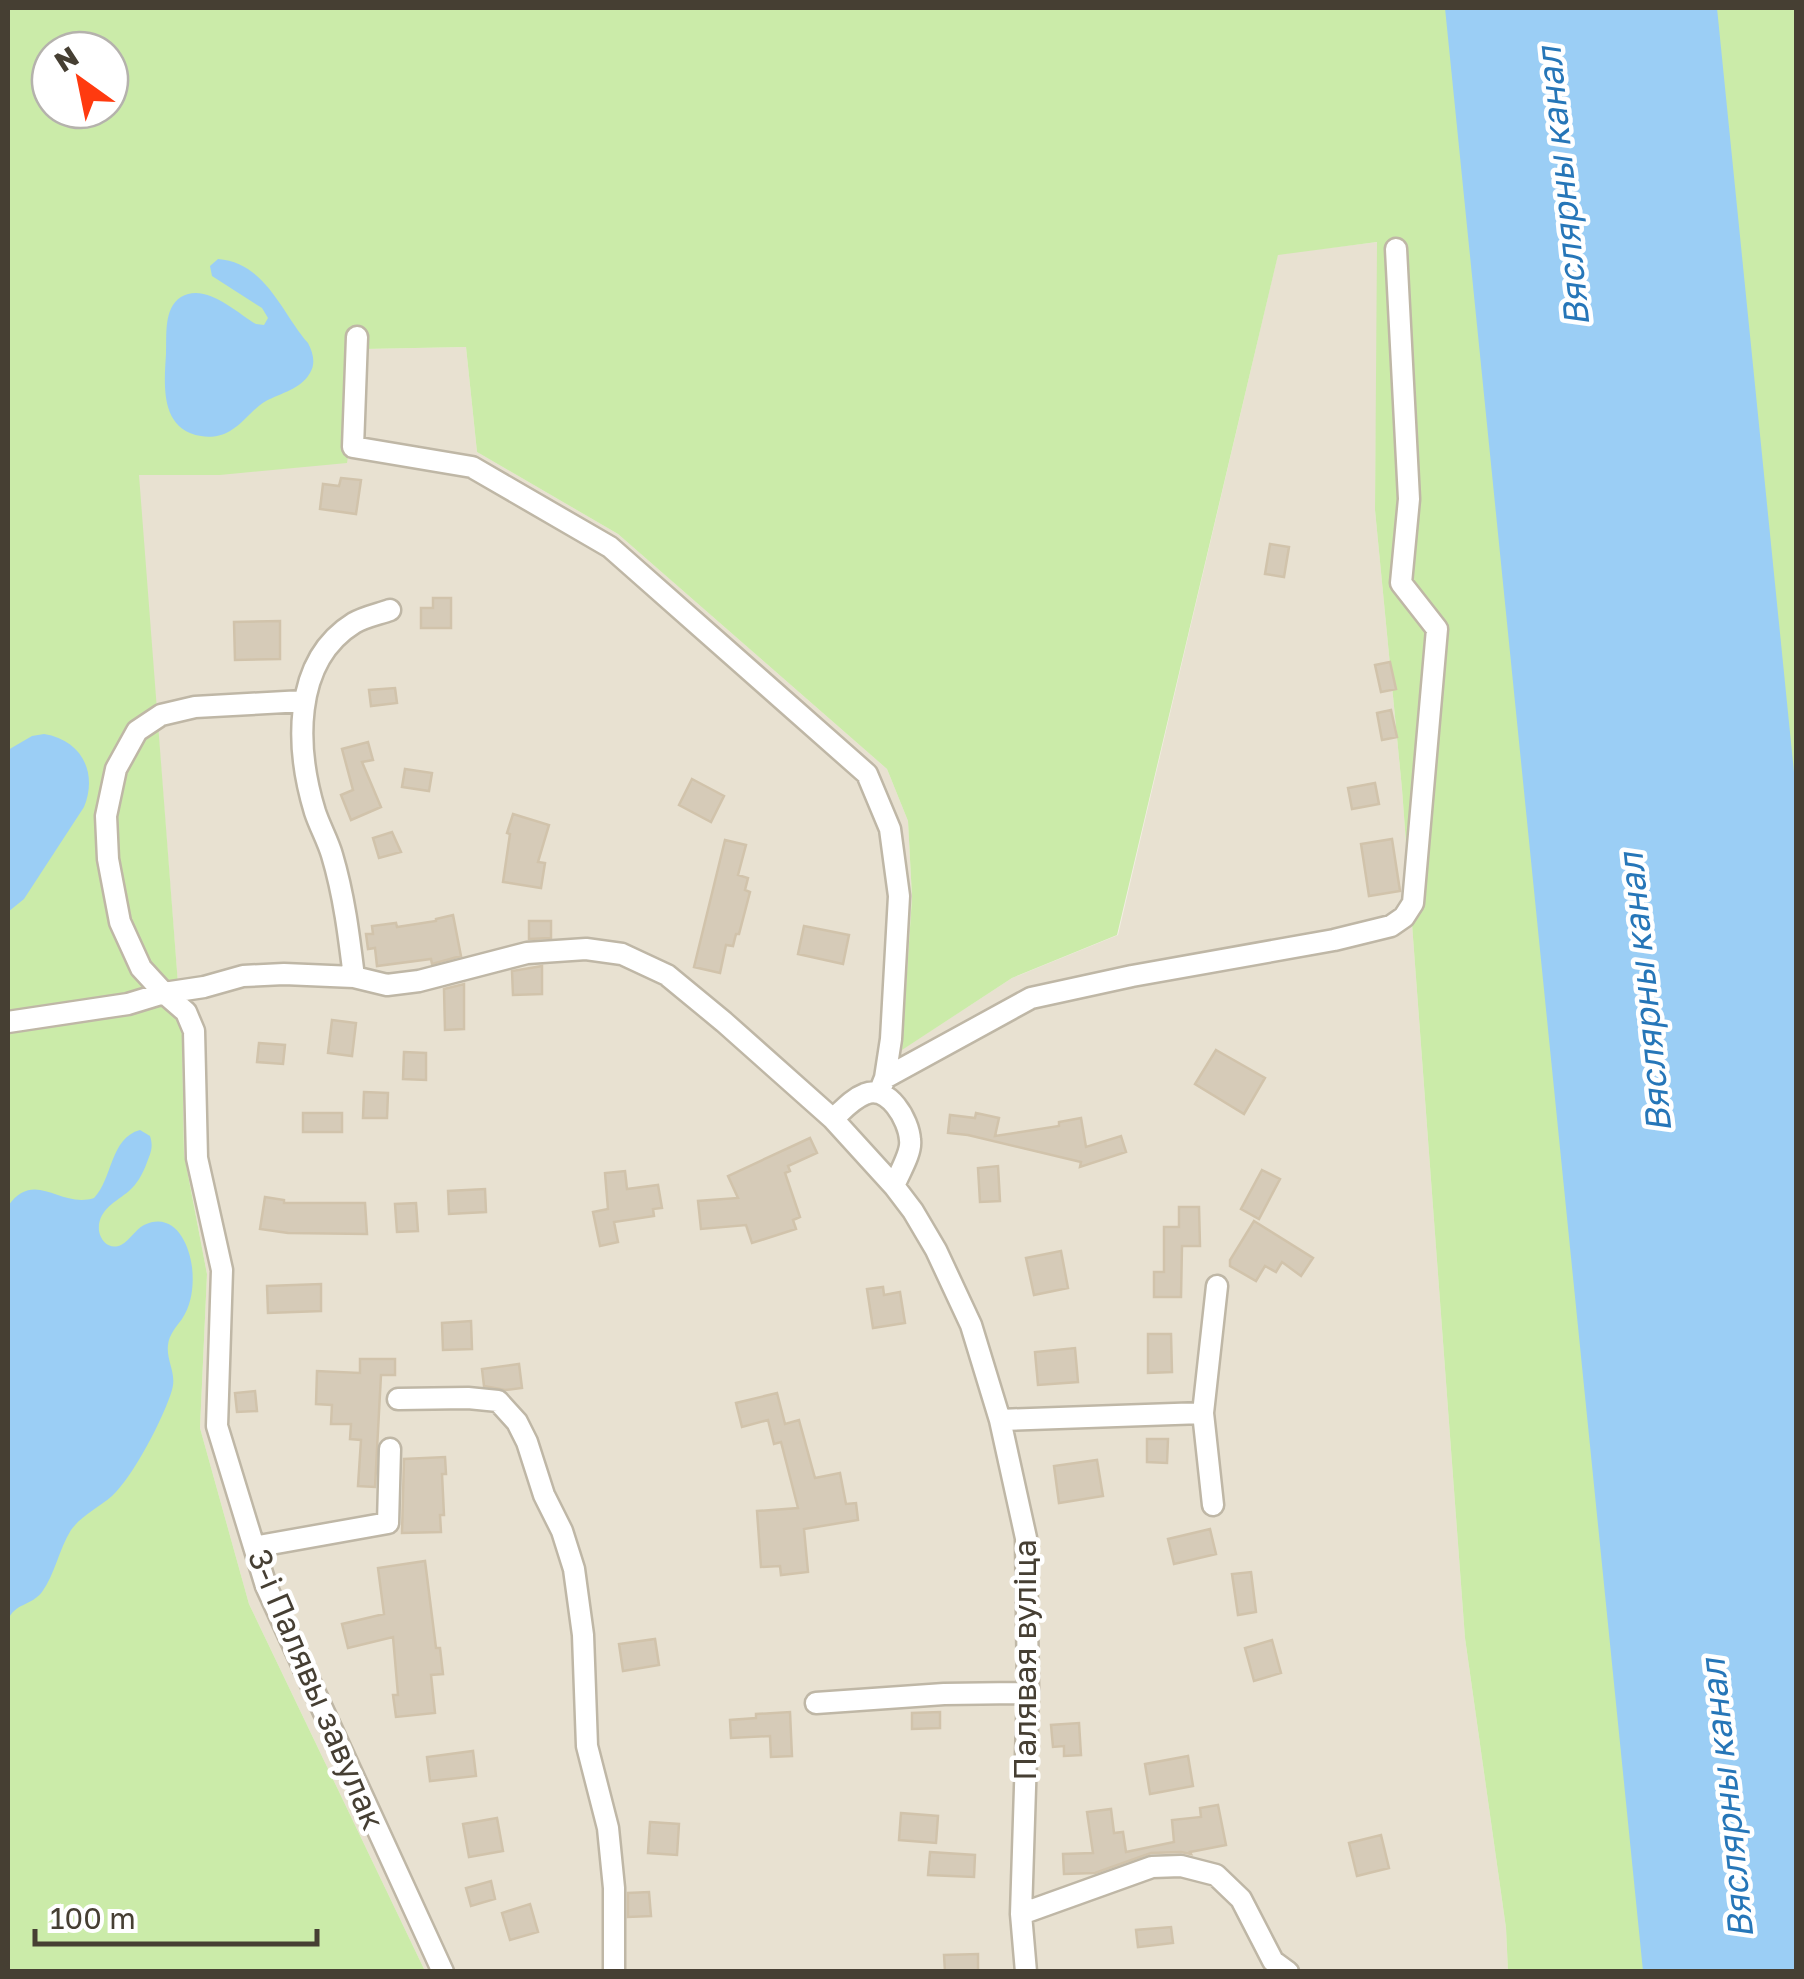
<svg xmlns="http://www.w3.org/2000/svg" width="1804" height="1979" viewBox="0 0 1804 1979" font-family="'Golos Text',sans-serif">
  <rect width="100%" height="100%" fill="#f3efe4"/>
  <path fill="#e8e1d1" d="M1378 242 1375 510 1402 789 1465 1638 1506 1928 1508 1971H425L249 1604 200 1428 207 1274 184 1154 182 1036 138 475H220L364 349 466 347 477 452 618 534 887 769 908 821 912 897 903 1049 1012 978 1118 935 1278 254Z"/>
  <path fill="#cbeba9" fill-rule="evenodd" d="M8 8H1796V1971H1508L1506 1928 1465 1638 1402 789 1375 510 1377 242 1278 255 1117 935 1012 978 902 1050 912 897 908 821 887 769 618 534 477 452 466 347 364 349 347 463 220 475H139L182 1036 184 1154 207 1274 200 1428 249 1604 425 1971H8ZM50 50H110V110H50Z"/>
  <path fill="#9bcef5" d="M1445 8H1717L1796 792V1971H1643Z
    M218 259C266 263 281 312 308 343 313 353 316 363 310 373 301 389 281 393 266 401 252 409 244 423 230 431 222 436 210 438 201 436 160 429 164 386 166 354 167 337 163 308 181 297 205 282 236 312 256 324L264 325 268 318 262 308 212 276 210 266Z
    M44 734C82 740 98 773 84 807L24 899 8 912V750L32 736Z
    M140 1130 150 1136C154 1148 150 1154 146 1165 142 1175 137 1184 129 1191 116 1202 97 1210 99 1231 101 1242 110 1250 121 1245 130 1240 135 1230 144 1225 174 1211 189 1243 192 1267 194 1285 192 1304 182 1319 176 1327 169 1335 168 1345 166 1361 177 1373 172 1390 164 1417 133 1477 112 1496 98 1508 82 1515 71 1530 59 1549 55 1574 42 1592 31 1606 15 1603 8 1620V1206C35 1168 60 1209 94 1198 113 1178 110 1138 140 1130Z"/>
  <path fill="#d6cbb8" stroke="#d1c3ab" stroke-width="2.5" d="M341 478 361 480 356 514 320 509 323 484 339 486Z
    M1270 544 1289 547 1284 577 1265 574Z
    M433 598H451V628H421V608H433Z
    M280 621V659L235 660 234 622Z
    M1390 662 1396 689 1381 692 1375 665Z
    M395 688 397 703 371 706 369 690Z
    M1391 710 1397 737 1382 740 1377 713Z
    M368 742 373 760 362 762 381 807 351 820 341 795 353 790 342 749Z
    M405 769 432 773 429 791 402 787Z
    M692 779 724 796 711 822 679 805Z
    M1375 783 1379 804 1352 809 1348 788Z
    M513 814 549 825 538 862 545 863 541 888 503 882 510 834 507 833Z
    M392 832 401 852 379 858 373 838Z
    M1392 839 1400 891 1369 896 1361 844Z
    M725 840 746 845 738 875 748 878 745 890 750 892 739 934H736L733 946 726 945 720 973 694 967Z
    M453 915 461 956 432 964 431 959 377 966 375 948 368 949 366 934H373L372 926 396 923 397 927 436 921V919Z
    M529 921H551V938L529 939Z
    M804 926 849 935 843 964 798 954Z
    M542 966V994L513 995 512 971Z
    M464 984V1029L445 1030 444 989Z
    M332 1020 356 1023 352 1056 328 1053Z
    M259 1043 285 1045 283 1064 257 1062Z
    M1216 1050 1265 1078 1244 1114 1195 1084Z
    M404 1052 426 1053V1080L403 1079Z
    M364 1092 388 1093 387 1118H363Z
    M303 1113H342V1132H303Z
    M976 1113 999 1118 995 1136 1059 1126V1122L1081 1118 1086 1147 1121 1136 1126 1152 1080 1167 1081 1162 968 1135 948 1133 950 1115 975 1118Z
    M810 1138 817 1153 788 1166 790 1171 785 1173 800 1217 793 1220 796 1229 752 1243 746 1225 701 1229 698 1201 738 1198 728 1176Z
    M998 1166 1000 1201 980 1202 978 1168Z
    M1262 1170 1280 1179 1259 1219 1241 1209Z
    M625 1171 627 1189 658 1185 662 1208 653 1209 654 1216 614 1222 618 1242 600 1246 593 1212 608 1209 605 1173Z
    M485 1189 486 1212 449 1214 448 1191Z
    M265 1197 284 1200V1203H365L367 1234 288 1233 260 1229Z
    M416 1203 418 1231 397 1232 395 1204Z
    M1179 1207H1199L1200 1246H1182L1181 1297H1154V1272H1164V1227H1179Z
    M1254 1221 1313 1258 1301 1276 1282 1262 1276 1272 1265 1266 1256 1281 1230 1266V1260Z
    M1061 1251 1068 1288 1034 1295 1026 1258Z
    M321 1284V1311L268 1313 267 1286Z
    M883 1287 884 1295 900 1292 905 1323 873 1328 867 1289Z
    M471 1321 472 1349 443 1350 442 1323Z
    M1148 1334H1171L1172 1372 1148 1373Z
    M1075 1348 1078 1382 1038 1385 1035 1352Z
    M360 1359H395V1375H381L375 1487 358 1486 361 1440 350 1439 351 1424H331L332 1405 316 1404 317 1371 360 1373Z
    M519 1364 522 1388 505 1390 484 1386 482 1369Z
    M255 1391 257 1411 237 1412 235 1393Z
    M777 1393 785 1424 799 1420 815 1478 840 1473 846 1504 856 1503 858 1520 804 1529 808 1572 781 1575 780 1566 761 1567 757 1511 798 1508 781 1442 774 1444 768 1420 742 1427 736 1403Z
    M1147 1439H1168L1167 1463 1147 1462Z
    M445 1457 446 1474H442L444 1515H440L441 1532 402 1533 404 1459Z
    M1097 1460 1103 1496 1059 1503 1054 1466Z
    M1210 1529 1216 1554 1174 1564 1168 1539Z
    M425 1561 436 1648H440L443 1674 431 1675 435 1713 396 1717 393 1695H398L393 1637 348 1648 342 1624 384 1614 378 1568Z
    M1251 1572 1256 1612 1238 1615 1232 1574Z
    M655 1639 659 1665 623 1671 619 1644Z
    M1272 1640 1281 1673 1254 1681 1245 1648Z
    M790 1712 792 1756 771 1757 770 1736 731 1738 730 1720 756 1718V1714Z
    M940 1712V1728L912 1729V1713Z
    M1079 1723 1081 1755 1064 1756V1746L1053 1747 1051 1725Z
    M473 1751 476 1776 430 1781 427 1757Z
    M1188 1756 1193 1786 1150 1794 1145 1764Z
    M1218 1805 1226 1845 1190 1852 1191 1854 1181 1852 1151 1853 1095 1873 1064 1874 1063 1854 1093 1853 1087 1812 1111 1809 1114 1833 1123 1832 1126 1852 1174 1842 1172 1820 1201 1817 1200 1808Z
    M901 1813 938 1816 936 1843 899 1840Z
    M497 1818 503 1851 469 1857 463 1824Z
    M650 1822 679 1824 677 1855 648 1853Z
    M1381 1835 1389 1868 1357 1876 1349 1843Z
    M930 1852 975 1855 974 1877 928 1875Z
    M491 1881 495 1899 471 1906 466 1888Z
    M649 1892 651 1916 628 1917V1893Z
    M530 1904 538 1932 510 1940 502 1913Z
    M1171 1927 1173 1943 1138 1947 1136 1930Z
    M978 1954V1972H945L944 1955Z"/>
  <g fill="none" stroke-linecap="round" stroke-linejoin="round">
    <g stroke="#bfb7a6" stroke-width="25">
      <path id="minor" d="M357 337 353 447 472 467 610 547 867 774 890 829 899 896 891 1039 885 1078 879 1093
        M354 977C349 936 344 895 332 855 328 841 320 827 315 812 296 750 291 662 354 623 364 617 379 614 390 610
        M8 1022 128 1004 164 993 141 968 120 922 108 859 106 816 116 769 137 731 161 715 195 707 303 701
        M885 1078 1031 998 1132 976 1334 940 1391 926 1404 917 1413 903 1437 629 1401 583 1409 499 1396 249
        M833 1119C843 1110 852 1099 865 1094 888 1084 909 1120 910 1140 912 1153 899 1173 894 1186
        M398 1399 468 1398 498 1401 517 1422 527 1442 544 1495 562 1531 574 1569 583 1635 587 1746 608 1828 614 1888V1972
        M1000 1420 1203 1413
        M1213 1505 1203 1413 1217 1286
        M254 1547 388 1523 390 1449
        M816 1703 944 1694 1028 1693
        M1021 1914 1152 1867 1181 1866 1216 1875 1241 1899 1273 1961 1288 1972
        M443 1972 266 1586 217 1426 222 1270 197 1158 194 1031 186 1012 164 993 204 987 243 976 284 974 354 977 387 985 419 981 527 953 586 949 622 954 667 975 724 1022 833 1119 894 1186 913 1211 936 1250 971 1325 1000 1420 1026 1538 1028 1693 1021 1914 1026 1972"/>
    </g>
    <use href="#minor" stroke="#fff" stroke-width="20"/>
  </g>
  <g text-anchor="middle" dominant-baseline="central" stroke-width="9" stroke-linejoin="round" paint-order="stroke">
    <g font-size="32" fill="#463f33" stroke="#fff">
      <text transform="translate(1024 1660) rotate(-90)">Палявая вуліца</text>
      <text transform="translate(317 1689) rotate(67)">3-і Палявы завулак</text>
    </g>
    <g font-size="35" font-style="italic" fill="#2676b8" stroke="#fff">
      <text transform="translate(1562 187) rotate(-96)">Вяслярны канал</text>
      <text transform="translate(1644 993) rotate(-96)">Вяслярны канал</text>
      <text transform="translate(1726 1799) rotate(-96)">Вяслярны канал</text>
    </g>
  </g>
  <rect width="1804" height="1979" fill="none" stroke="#463f33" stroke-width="20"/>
  <g transform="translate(80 80) rotate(327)"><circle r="48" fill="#ffffff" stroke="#b5b2ad" stroke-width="2.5"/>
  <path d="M0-8L18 38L0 25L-18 38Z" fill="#ff3a0f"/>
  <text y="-15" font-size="28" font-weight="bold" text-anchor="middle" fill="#463f33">N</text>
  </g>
  <path d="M35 1929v15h282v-15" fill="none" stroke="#463f33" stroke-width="5"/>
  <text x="50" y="1929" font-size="30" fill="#463f33" stroke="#ffffff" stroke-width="8" paint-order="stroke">100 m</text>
</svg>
